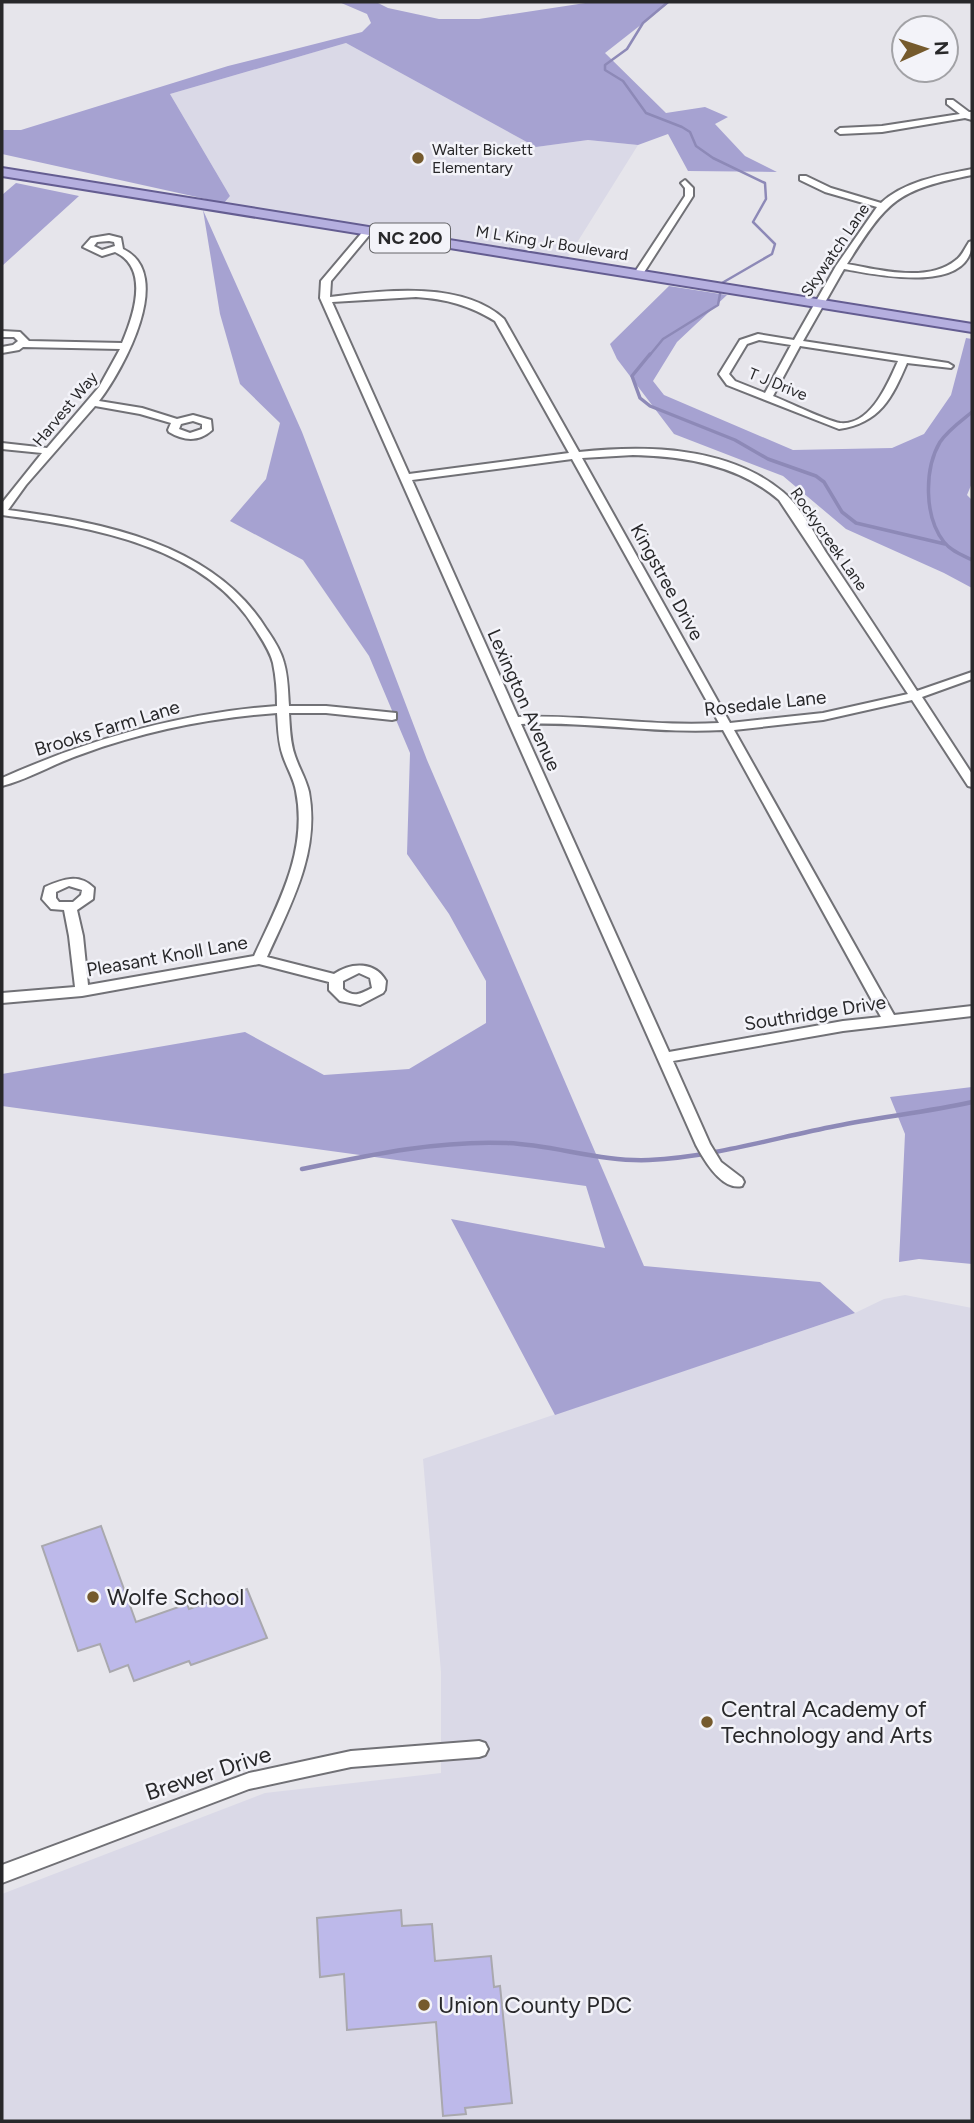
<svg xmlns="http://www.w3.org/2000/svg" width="974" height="2123" viewBox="0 0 974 2123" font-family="Figtree,sans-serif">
  <rect width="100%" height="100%" fill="#e6e5eb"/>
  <path fill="#dad9e7" d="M346 43 536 147 588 140 638 145 568 257 224 203 230 196 170 94Z
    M905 1295 972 1308V2121H2V1894L265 1793 441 1773V1672L423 1459 855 1313 884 1299Z"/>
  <path fill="#a6a2d1" d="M339 2H376L388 8 439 19H479L592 2H670L605 53 666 113 705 107 728 117 715 124 745 156 777 172 688 171 668 134 638 145 588 140 536 147 346 43 170 94 230 196 224 203 2 154V130H21L228 66 362 32 371 23 367 14Z
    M16 183 79 196 2 266V195Z
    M203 210 302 432 427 760 644 1266 820 1282 855 1313 555 1415 451 1219 605 1248 586 1186 2 1106V1074L245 1032 324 1075 409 1069 486 1023V981L449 914 407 854 410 753 369 656 303 560 230 521 266 479 280 423 240 384 220 314Z
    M669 286 727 295 677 342 653 381 664 395 793 450 892 448 924 434 951 395 966 338 972 339V483L967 495 972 500V588L944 573 846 529 783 476 674 434 617 359 610 344Z
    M972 1087V1264L919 1259 899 1262 905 1134 890 1097Z"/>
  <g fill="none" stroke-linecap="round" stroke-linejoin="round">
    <path stroke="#8d89b7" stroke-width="2.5" d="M649 356 663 339 718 305 722 283 772 254 775 244 753 222 766 199 765 183 713 158 696 146 690 132 682 127 646 113 623 81 605 70V65L627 49 643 23 668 2"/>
    <path stroke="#8d89b7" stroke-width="3.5" d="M650 354 632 376 640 398 650 406 735 440 768 459 816 476 824 482 842 512 856 523 945 544
      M972 412C961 421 948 430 940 442 924 469 924 517 944 542 951 551 962 555 972 560"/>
    <path stroke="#8d89b7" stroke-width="4.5" d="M302 1169C369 1155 438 1140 507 1143 554 1145 601 1162 649 1160 713 1157 774 1138 836 1126 881 1117 927 1112 972 1102"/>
  </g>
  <path fill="#bdb9ea" stroke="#a9a8ae" stroke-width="2" d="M101 1526 136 1622 187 1604 189 1609 247 1589 267 1638 191 1665 189 1661 134 1681 128 1665 110 1672 100 1644 78 1651 42 1546Z
    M401 1910 402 1926 432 1924 435 1961 491 1956 494 1987 500 1986 512 2103 465 2108 466 2114 443 2116 436 2022 347 2030 344 1974 320 1977 317 1918Z"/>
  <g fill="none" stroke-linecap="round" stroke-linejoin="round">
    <g stroke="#717176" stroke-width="4">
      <path id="minor" d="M947 100H953L969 112H972V120L965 118 882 132 840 134 836 131 840 128 882 126 960 114 947 104Z
        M972 169V175C896 190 888 200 847 264 880 270 928 283 956 260 962 256 965 248 969 242L972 241C972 295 876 275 844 269L803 341 948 363 953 366 951 368 907 363C892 398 880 423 839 429L727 385 719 374 740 340 758 334 794 340 836 266 877 207 825 192 800 180V176H806L831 188 881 203C905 181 941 175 972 169ZM759 340 791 345 765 393 735 381 729 374 747 344ZM800 346 898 361C888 383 871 426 840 423 827 421 788 402 773 396Z
        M685 180 693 188V196L641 277H635L633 275 685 196V188L681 183Z
        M368 228 373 231 371 233 331 281 330 297C382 291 461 280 504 319L579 452C646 445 728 446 783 492 803 509 815 536 829 557 859 602 888 646 917 691L972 672V679L922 697 972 774V787L968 786 912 700 823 720 734 730 894 1015 972 1006V1016L843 1031 673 1061 710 1144 721 1162 742 1178 744 1182 742 1186C722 1191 704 1160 696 1145L320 298 321 281 365 229ZM416 297C446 299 469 305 495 321L569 453 409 474 332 302ZM633 455C684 456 739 465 779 500L908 694 823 713 730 723 582 458ZM572 459 719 723C651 727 585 714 518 717L412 480ZM521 724C588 721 655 734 723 730L881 1017 843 1021 669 1052Z
        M109 235 121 238 123 249C176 274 123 370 99 401L142 408 177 419 193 415 211 420 212 430C199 442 184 441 169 432L168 430 171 423 140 414 95 406 26 485 8 510C101 522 214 543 267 630 274 640 281 651 284 663 288 677 288 691 289 706H326L396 713V719L392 720 326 713H289C290 727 290 742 295 756 299 768 306 779 309 792 320 852 291 904 267 957L334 974C351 962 375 961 386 981L385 990 383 993 360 1005 340 1001 329 990V982L259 964 82 996 2 1003V993L75 987 69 936 64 910 51 909 42 899 45 887C63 879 79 873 94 888L93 899 77 910 83 936 88 985 254 956C278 904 308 851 296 791 294 779 287 768 283 756 278 742 278 727 277 713 210 718 145 731 82 754 55 763 29 779 2 786V778C90 739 180 713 277 706 277 692 276 677 273 663 270 651 263 641 256 630 205 545 91 527 2 515V503L42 453 2 449V443L47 448 99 387 120 349 23 347 19 350 2 353V347L13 345 18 341 14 337H2V331L20 332 29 341 122 343C134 315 150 268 115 252L102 256 83 247 91 238ZM109 241 114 242 115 246 102 250 94 246 97 242ZM193 421 202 424V429L190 433 179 429 181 424ZM69 886 82 890 81 895 73 902H59L56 898V892ZM359 973 370 978 372 988C360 994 354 998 343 989V981Z
        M479 1741 485 1743 488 1749 485 1755 479 1757 351 1767 249 1789 2 1883V1865L249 1773 351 1751Z"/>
    </g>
    <g stroke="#645d91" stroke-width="4">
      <path id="major" d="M2 168 972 324V332L2 176Z"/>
    </g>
    <use href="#minor" fill="#fff" fill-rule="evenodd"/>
    <use href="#major" fill="#b5afdf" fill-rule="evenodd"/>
  </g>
  <g fill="#755a2d" stroke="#f3f3f9" stroke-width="2.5">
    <circle cx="418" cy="158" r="7"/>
    <circle cx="93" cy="1597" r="7"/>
    <circle cx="707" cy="1722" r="7"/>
    <circle cx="424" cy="2005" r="7"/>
  </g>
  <g text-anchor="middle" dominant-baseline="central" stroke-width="5" stroke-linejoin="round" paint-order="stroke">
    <g font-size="16" fill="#28282a" stroke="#f3f3f9" text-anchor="start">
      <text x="432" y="149">Walter Bickett<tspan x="432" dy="18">Elementary</tspan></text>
    </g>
    <g font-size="16" fill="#28282a" stroke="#f3f3f9">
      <text transform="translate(552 243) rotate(9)">M L King Jr Boulevard</text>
      <text transform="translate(835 250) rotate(-56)">Skywatch Lane</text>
      <text transform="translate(778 384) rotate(22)">T J Drive</text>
      <text transform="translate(65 409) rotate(-50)">Harvest Way</text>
      <text transform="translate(829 539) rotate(55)">Rockycreek Lane</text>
    </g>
    <rect fill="#f3f3f9" stroke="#656568" stroke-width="2" x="370" y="223.5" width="80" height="29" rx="5"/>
    <g font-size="18" font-weight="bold" fill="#28282a">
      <text x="410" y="238">NC 200</text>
    </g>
    <g font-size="19" fill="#28282a" stroke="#f3f3f9">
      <text transform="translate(667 582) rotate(61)">Kingstree Drive</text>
      <text transform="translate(524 700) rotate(66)">Lexington Avenue</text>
      <text transform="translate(765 703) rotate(-6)">Rosedale Lane</text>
      <text transform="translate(107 728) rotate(-17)">Brooks Farm Lane</text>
      <text transform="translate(167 956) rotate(-10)">Pleasant Knoll Lane</text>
      <text transform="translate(815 1013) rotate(-9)">Southridge Drive</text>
    </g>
    <g font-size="23" fill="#28282a" stroke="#f3f3f9" text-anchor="start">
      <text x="107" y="1597">Wolfe School</text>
      <text x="721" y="1709">Central Academy of<tspan x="721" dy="26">Technology and Arts</tspan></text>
      <text x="438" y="2005">Union County PDC</text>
    </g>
    <g font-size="23" fill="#28282a" stroke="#f3f3f9">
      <text transform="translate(208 1773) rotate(-18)">Brewer Drive</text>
    </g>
  </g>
  <rect width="974" height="2123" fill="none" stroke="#28282a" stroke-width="7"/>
  <g transform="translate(925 49) rotate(87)"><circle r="33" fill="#f3f3f9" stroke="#a2a2a6" stroke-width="2"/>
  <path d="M0-5L12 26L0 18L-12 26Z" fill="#755a2d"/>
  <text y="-10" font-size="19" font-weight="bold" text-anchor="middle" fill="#28282a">N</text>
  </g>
</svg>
